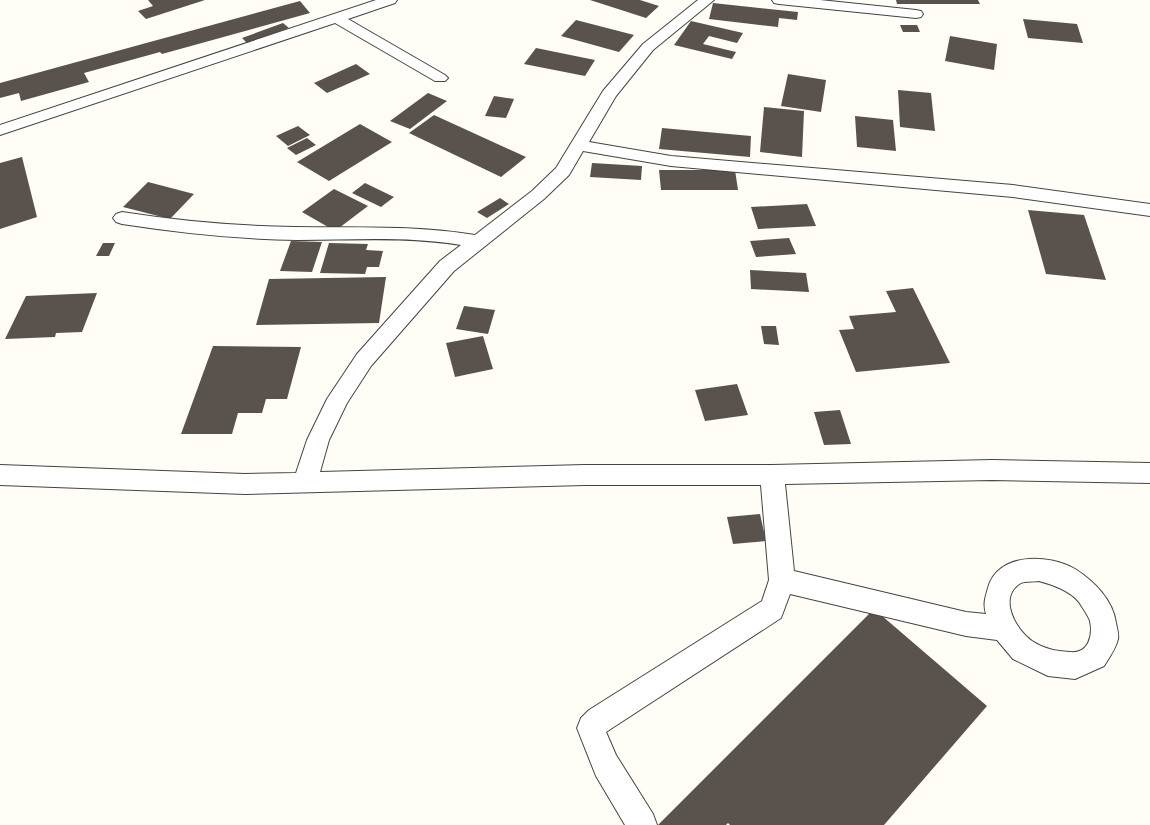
<svg xmlns="http://www.w3.org/2000/svg" width="1150" height="825" viewBox="0 0 1150 825" font-family="'IBM Plex Serif',serif">
  <rect width="100%" height="100%" fill="#fffdf5"/>
  <path fill="#5a524d" d="M148 0H205L146 19 138 11 153 6Z
    M590 0H640L659 6 646 18Z
    M896 0H978L980 4H897Z
    M300 1 310 13 162 54 160 52 84 73 89 82 21 101 19 93 0 98V83Z
    M713 3 798 12 797 20 779 18 778 27 709 19Z
    M1023 19 1077 24 1083 43 1028 38Z
    M576 20 634 35 619 52 561 36Z
    M691 21 743 33 737 43 709 36 703 44 736 52 732 59 674 45Z
    M283 23 289 28 247 43 242 38Z
    M900 25H917L920 32H903Z
    M950 36 997 44 994 70 945 61Z
    M536 48 595 60 585 76 524 64Z
    M356 64 370 74 327 93 314 83Z
    M788 74 826 80 821 112 781 106Z
    M898 90 931 93 935 131 900 127Z
    M428 93 447 101 410 129 390 121Z
    M494 96 514 99 506 118 485 116Z
    M764 107 804 111 802 157 760 152Z
    M434 115 526 157 501 177 409 133Z
    M855 116 893 120 896 151 857 147Z
    M360 124 392 142 329 181 297 162Z
    M298 126 310 135 288 146 276 136Z
    M662 128 751 136 750 157 659 149Z
    M307 138 316 145 296 155 287 148Z
    M22 157 37 217 0 229V163Z
    M592 163 642 166 641 180 590 177Z
    M659 170H735L738 190H661Z
    M148 182 194 194 170 219 123 207Z
    M365 183 394 197 381 207 352 193Z
    M334 189 368 206 335 231 302 212Z
    M500 198 509 204 487 218 477 212Z
    M807 204 816 226 758 229 751 207Z
    M1028 210 1084 215 1106 280 1046 274Z
    M789 238 796 254 756 257 750 241Z
    M291 241 322 242 312 272 280 271Z
    M103 243H115L109 256H96Z
    M329 243 368 244 366 250 383 251 379 267H367L365 274 320 273Z
    M750 270 806 273 809 292 751 289Z
    M386 277 379 323 256 325 269 279Z
    M913 288 950 363 856 372 839 330 854 329 849 316 896 312 886 291Z
    M97 293 82 332 56 333 55 337 5 339 26 296Z
    M464 306 495 310 488 334 456 329Z
    M761 326H776L779 345 764 344Z
    M483 336 493 369 455 377 446 343Z
    M213 346 301 347 287 399H266L262 413H238L232 434H181Z
    M737 384 748 415 705 421 695 390Z
    M840 410 851 444 824 445 814 412Z
    M760 514 766 541 733 544 727 517Z
    M874 609 987 706 884 825H730L728 823 726 825H658Z"/>
  <g fill="none" stroke-linecap="round" stroke-linejoin="round">
    <g stroke="#444" stroke-width="2">
      <path id="minor" d="M376 0H397L395 3 348 19 445 75 448 78 445 81H435L335 23 0 135V125Z
        M698 0H714L653 50 616 96 589 142 671 156 1013 185 1150 204V216L1013 197 671 166 583 151 569 175 544 199 454 271 371 366 347 403 329 440 320 472 585 465H772L992 460 1150 463V483L992 480 785 484 794 571 966 612 986 614C983 604 985 598 988 588 997 552 1049 554 1075 569 1094 581 1113 600 1116 623 1117 628 1119 634 1118 639 1116 648 1109 658 1104 666L1075 679 1048 676 1013 659 997 640 966 636 790 594 781 618 606 732 616 755 653 814 657 825H625L596 776 577 728 581 718 589 710 762 601 769 580 761 485H585L245 494 0 485V465L245 474 296 473 307 440 327 399 357 354 440 261 461 245C407 236 352 240 297 240 239 239 180 233 122 224L116 222 113 218 116 214 122 212C179 221 237 226 295 227 355 228 415 225 475 235L532 191 556 168 603 91 643 44ZM1039 581C1053 585 1069 590 1079 602 1082 607 1088 615 1090 621 1093 635 1089 654 1070 652 1056 651 1044 649 1032 641 1016 630 997 597 1021 583 1025 581 1034 582 1039 581Z
        M772 0H820L916 10 921 11 923 14 921 17 916 18 779 4 774 3Z"/>
    </g>
    <use href="#minor" fill="#fff" fill-rule="evenodd"/>
  </g>
</svg>
